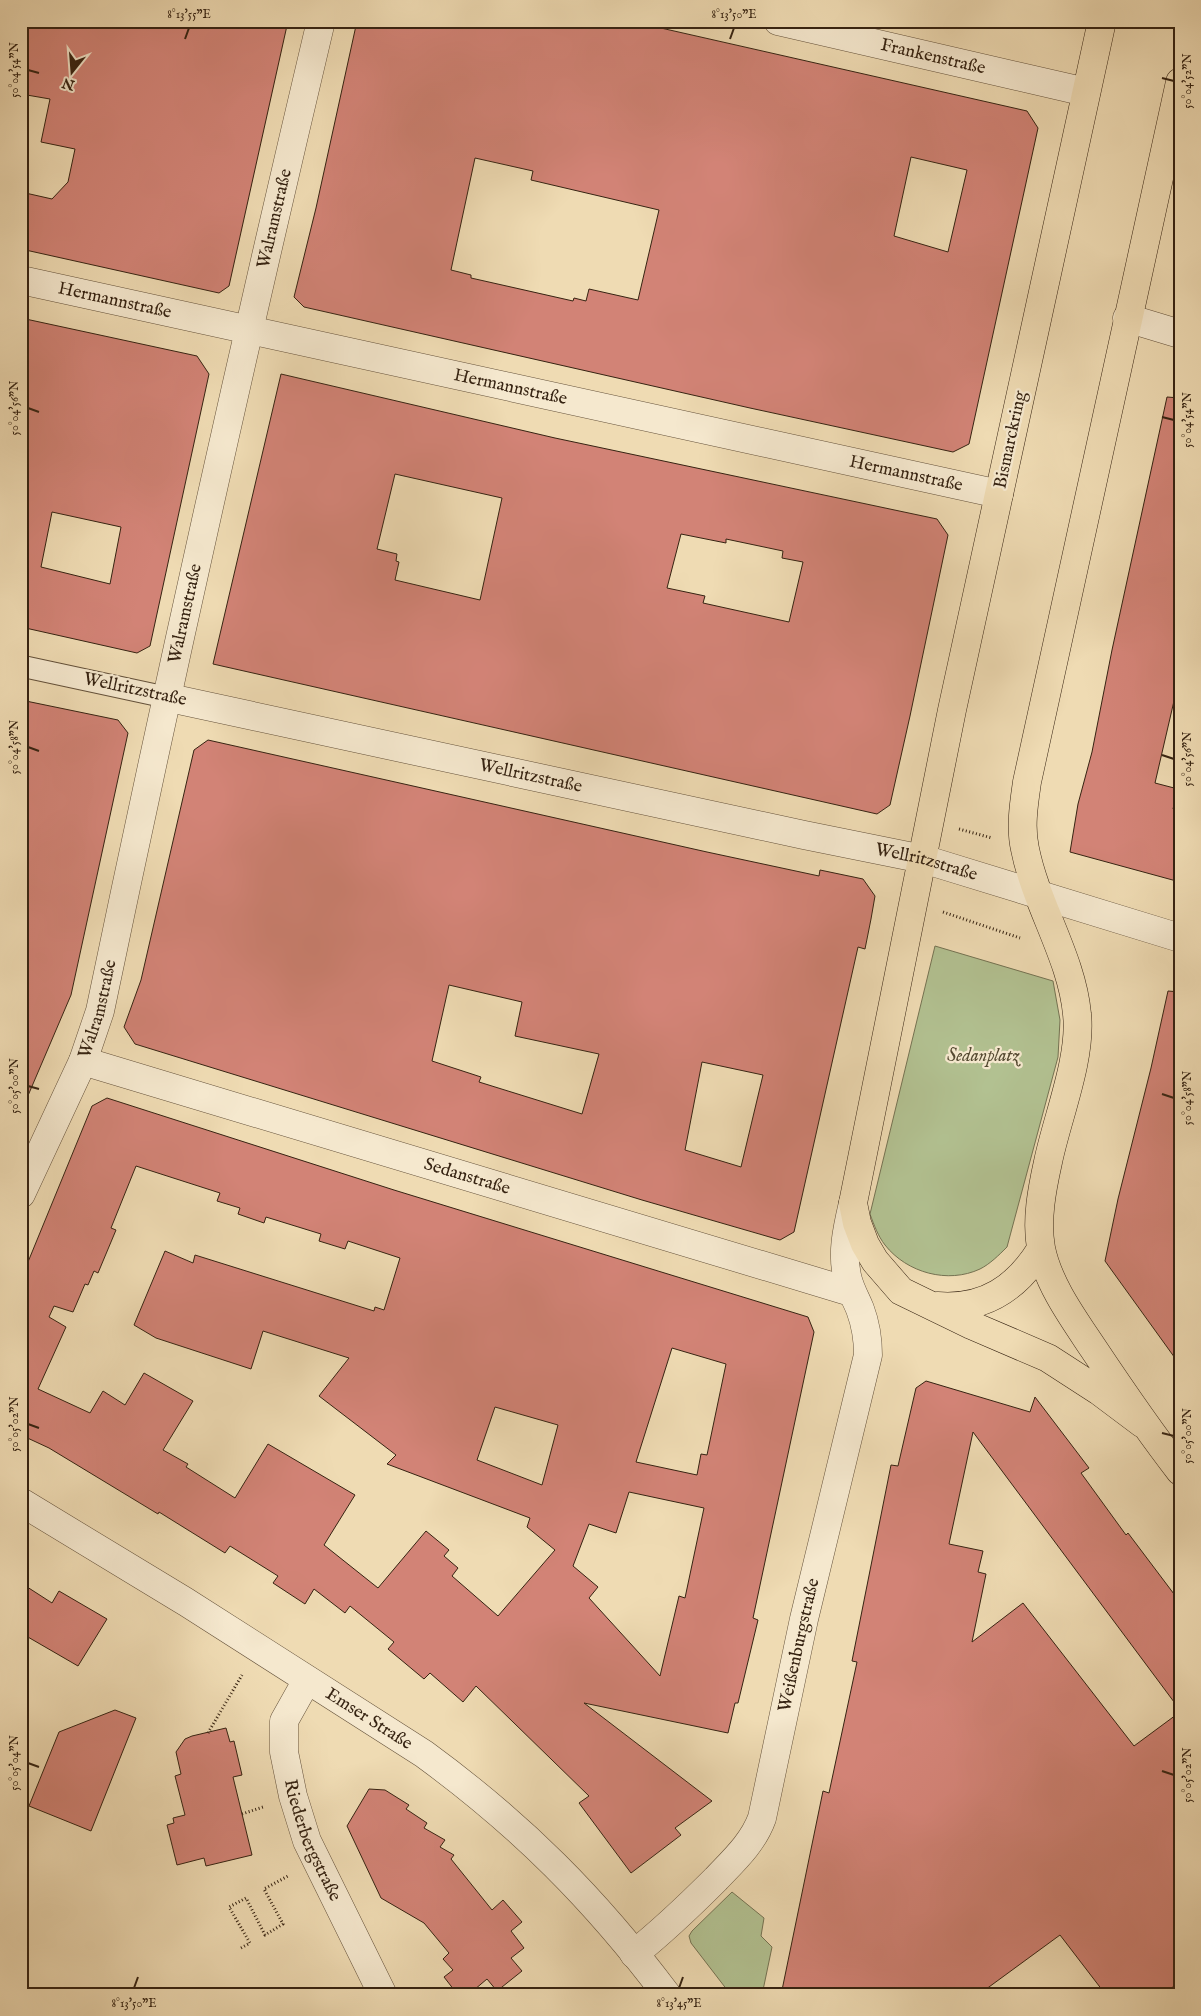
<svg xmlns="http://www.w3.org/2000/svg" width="1201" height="2016" viewBox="0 0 1201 2016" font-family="'IM FELL English',serif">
  <rect width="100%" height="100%" fill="#efdbb3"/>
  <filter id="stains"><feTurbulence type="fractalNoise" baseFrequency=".004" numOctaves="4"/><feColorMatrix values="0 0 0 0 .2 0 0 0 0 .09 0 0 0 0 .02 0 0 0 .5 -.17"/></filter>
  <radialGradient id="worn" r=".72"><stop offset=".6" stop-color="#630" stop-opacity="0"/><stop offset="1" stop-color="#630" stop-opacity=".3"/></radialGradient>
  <path fill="#b2c191" stroke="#747252" d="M935 946 1053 981 1060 1020 1058 1057 1007 1247C999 1255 990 1264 980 1269 948 1284 907 1273 885 1245 878 1236 874 1225 870 1214Z
    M732 1892 764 1918 761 1936 772 1947 762 1995H731L691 1943 689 1936 692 1931Z"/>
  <path fill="#d28376" stroke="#362312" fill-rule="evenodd" d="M21 21H288L229 286 219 293 21 249V192L52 199 68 182 75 149 41 142 50 99 21 94Z
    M357 21H630L1027 111 1038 128 969 444 953 452 750 408 304 307 294 297 316 208ZM911 157 967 170 948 252 894 236ZM475 158 533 171 531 180 659 210 638 300 589 289 586 301 574 298 573 301 471 278V275L451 270Z
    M21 318 197 356 209 374 150 646 137 653 21 627ZM52 512 121 527 110 584 41 567Z
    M281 374 555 438 937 519 948 535 910 716 890 805 877 814 213 664ZM395 474 502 498 480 600 395 580 399 562 396 561 397 554 377 549ZM681 534 726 543V539L783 551 782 558 803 562 789 622 703 603 705 596 667 588Z
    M1167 397 1180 398V675L1155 783 1178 789 1173 809 1180 811V882L1070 852 1078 804 1092 752 1112 650Z
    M21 700 118 720 128 733 71 995 21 1112Z
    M208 740 707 852 819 876 820 870 863 879 875 896 871 919 865 949 858 947 794 1232 780 1240 642 1200 135 1044 124 1027 141 980 194 750ZM449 985 522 1002 515 1036 599 1054 582 1114 479 1082 481 1077 432 1061ZM702 1062 763 1075 741 1167 685 1150Z
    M1168 991 1180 992V1365L1105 1261 1118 1199 1151 1068Z
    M107 1098 394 1190 808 1317 814 1332 753 1618 758 1620 738 1703H735L728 1733 584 1703 712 1801 675 1828 681 1835 631 1873 579 1803 589 1796 476 1686 463 1702 430 1673 424 1679 388 1649 394 1642 350 1606 345 1613 314 1589 305 1604 273 1583 278 1576 230 1546 225 1553 159 1512 158 1514 49 1448 21 1435V1279L92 1106ZM136 1166 220 1193 217 1201 240 1208 238 1214 264 1223 266 1217 321 1234 319 1241 345 1249 348 1241 400 1258 384 1310 375 1307 374 1311 195 1255 193 1263 165 1251 134 1325 156 1338 251 1369 263 1331 349 1358 319 1396 396 1455 387 1464 530 1518 527 1527 555 1550 498 1616 452 1576 458 1568 444 1556 449 1550 426 1531 378 1588 324 1545 355 1495 268 1444 235 1498 186 1467 188 1464 163 1450 193 1401 144 1373 125 1405 103 1391 90 1413 38 1389 66 1327 49 1317 54 1306 73 1312 85 1284 88 1285 94 1271 98 1273 116 1230 111 1228ZM672 1348 726 1364 707 1455 701 1454 697 1475 636 1462ZM495 1407 558 1425 542 1485 477 1460ZM629 1492 704 1508 685 1598 679 1596 660 1676 589 1598 598 1587 573 1566 589 1524 616 1533Z
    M926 1381 1030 1412 1035 1397 1089 1468 1081 1473 1126 1535 1128 1533 1180 1602V1710L973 1432 949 1544 983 1551 978 1572 986 1574 972 1642 1023 1603 1134 1746 1180 1712V1981L1163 1995H1106L1060 1935 978 1995H781L823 1791 829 1793 857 1662 852 1661 891 1465 898 1466 916 1388Z
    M21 1583 52 1603 59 1591 107 1619 78 1666 21 1633Z
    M115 1710 136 1718 91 1831 29 1806 59 1732Z
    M226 1728 230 1742 234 1741 242 1775 233 1777 252 1855 206 1866 204 1858 177 1865 167 1825 174 1823 173 1818 185 1815 175 1776 181 1774 176 1752 185 1739 192 1736Z
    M369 1789 385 1790 409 1805 406 1809 427 1823 424 1828 445 1840 440 1847 454 1855 451 1859 492 1910 503 1900 522 1922 511 1931 524 1948 511 1958 522 1971 497 1991 487 1979 468 1995H458L444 1977 453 1970 443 1959 449 1953 424 1923 381 1898 347 1826Z"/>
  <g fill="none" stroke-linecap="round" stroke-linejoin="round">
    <g stroke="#64513a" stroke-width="23">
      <path id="pedestrian" d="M21 666 165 697"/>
    </g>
    <g stroke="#64513a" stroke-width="29">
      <g id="minor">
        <path id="s1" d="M778 21 1086 92"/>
        <path id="s2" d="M21 280 999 494"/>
        <path d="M1127 318 1180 334"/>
        <path id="s3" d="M165 697 804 835 923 859 1180 938"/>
        <path id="s4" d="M83 1061 851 1292"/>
        <path id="s5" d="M21 1194 83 1061 100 1011C169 680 243 350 321 21"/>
        <path id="s6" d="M307 1680 284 1721V1752L293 1796 307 1841 383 1995"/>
        <path id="s7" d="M634 1954C664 1930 689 1906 716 1879 733 1861 753 1843 762 1818L804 1619 868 1355C868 1339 866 1325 860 1309 856 1299 851 1291 848 1280 841 1254 847 1229 853 1203"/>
      </g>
    </g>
    <g stroke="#64513a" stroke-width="29">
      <g id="tertiary">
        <path id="s8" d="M21 1502 186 1602 424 1754C521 1825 595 1899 667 1995"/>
      </g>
    </g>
    <g stroke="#362312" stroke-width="29">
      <path id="primary" d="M1102 21 952 710 853 1203 857 1223 865 1244 875 1261 901 1291 971 1325 1048 1358 1099 1391 1143 1424
        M1180 82 1027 782C1024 803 1020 827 1025 849 1036 905 1072 958 1077 1014 1082 1058 1057 1118 1048 1162 1042 1189 1036 1220 1041 1248 1048 1284 1073 1318 1093 1348 1121 1390 1149 1431 1180 1471
        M937 1306C985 1310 1017 1288 1041 1249"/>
    </g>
    <path stroke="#362312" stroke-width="3" stroke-dasharray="1 2.5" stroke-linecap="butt" d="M959 829 992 838
      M943 912 1020 938
      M208 1733 242 1675
      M242 1814 263 1807
      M241 1948 250 1943 229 1907 246 1898 265 1935 283 1924 264 1889 288 1876"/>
    <use href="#pedestrian" stroke="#f5e8ce" stroke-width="21"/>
    <use href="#minor" stroke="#f5e8ce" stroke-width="28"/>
    <use href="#tertiary" stroke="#f5e8ce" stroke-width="28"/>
    <use href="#primary" stroke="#efdbb3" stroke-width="28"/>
  </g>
  <path fill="none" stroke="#362312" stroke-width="2" d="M185 39 189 28M730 39 734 28M28 70 39 73M1162 78 1174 81M28 408 39 412M1162 417 1174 420M28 747 39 751M1162 755 1174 759M28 1086 39 1089M1162 1094 1174 1098M28 1424 39 1428M1162 1433 1174 1436M28 1763 39 1767M1162 1771 1174 1775M134 1988 138 1977M679 1988 683 1977"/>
  <g text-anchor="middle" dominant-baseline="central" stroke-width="4.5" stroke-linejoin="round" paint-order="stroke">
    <g font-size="18" fill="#362312" stroke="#f5e8ce">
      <text stroke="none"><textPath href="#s1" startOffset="159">Frankenstraße</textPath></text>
      <text stroke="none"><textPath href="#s5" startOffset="1011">Walramstraße</textPath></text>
      <text stroke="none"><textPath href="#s2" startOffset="96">Hermannstraße</textPath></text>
      <text stroke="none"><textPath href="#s2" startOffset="501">Hermannstraße</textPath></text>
      <text transform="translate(1011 440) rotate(-78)">Bismarckring</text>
      <text stroke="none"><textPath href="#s2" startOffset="906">Hermannstraße</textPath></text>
      <text stroke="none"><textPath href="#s5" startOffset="606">Walramstraße</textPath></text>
      <text transform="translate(135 690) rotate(12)">Wellritzstraße</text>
      <text stroke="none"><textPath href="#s3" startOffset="374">Wellritzstraße</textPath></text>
      <text stroke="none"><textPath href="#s3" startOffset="779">Wellritzstraße</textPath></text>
      <text stroke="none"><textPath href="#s5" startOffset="201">Walramstraße</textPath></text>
      <text stroke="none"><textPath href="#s4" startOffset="401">Sedanstraße</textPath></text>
      <text stroke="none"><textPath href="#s7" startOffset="365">Weißenburgstraße</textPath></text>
      <text stroke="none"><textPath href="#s8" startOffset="410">Emser Straße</textPath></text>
      <text stroke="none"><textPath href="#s6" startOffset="171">Riederbergstraße</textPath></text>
    </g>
    <g font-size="18" font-style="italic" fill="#554a32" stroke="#f5e8ce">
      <text x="983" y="1056">Sedanplatz</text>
    </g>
  </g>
  <rect width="1201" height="2016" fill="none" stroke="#efdbb3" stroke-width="55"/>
  <g transform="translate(72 72) rotate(197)" stroke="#f5e8ce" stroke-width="4" paint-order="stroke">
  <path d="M0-4L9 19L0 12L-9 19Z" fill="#362312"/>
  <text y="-8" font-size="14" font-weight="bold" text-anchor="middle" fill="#362312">N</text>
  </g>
  <rect x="28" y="28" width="1146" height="1960" fill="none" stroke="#362312" stroke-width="2"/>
  <g font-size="12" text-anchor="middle" fill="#362312">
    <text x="189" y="18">8°13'55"E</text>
    <text x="734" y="18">8°13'50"E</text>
    <text transform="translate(14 70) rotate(-90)" y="4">50°04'54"N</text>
    <text transform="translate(1187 81) rotate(-90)" y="4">50°04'52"N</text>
    <text transform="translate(14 408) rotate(-90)" y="4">50°04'56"N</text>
    <text transform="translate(1187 420) rotate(-90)" y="4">50°04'54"N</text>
    <text transform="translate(14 747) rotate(-90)" y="4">50°04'58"N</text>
    <text transform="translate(1187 759) rotate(-90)" y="4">50°04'56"N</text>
    <text transform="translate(14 1086) rotate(-90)" y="4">50°05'00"N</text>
    <text transform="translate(1187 1098) rotate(-90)" y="4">50°04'58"N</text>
    <text transform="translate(14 1424) rotate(-90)" y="4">50°05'02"N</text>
    <text transform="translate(1187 1436) rotate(-90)" y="4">50°05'00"N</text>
    <text transform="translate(14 1763) rotate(-90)" y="4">50°05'04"N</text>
    <text transform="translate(1187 1775) rotate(-90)" y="4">50°05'02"N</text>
    <text x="134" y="2007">8°13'50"E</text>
    <text x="679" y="2007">8°13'45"E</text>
  </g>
  <rect width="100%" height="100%" filter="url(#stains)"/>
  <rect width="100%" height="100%" fill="url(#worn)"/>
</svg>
